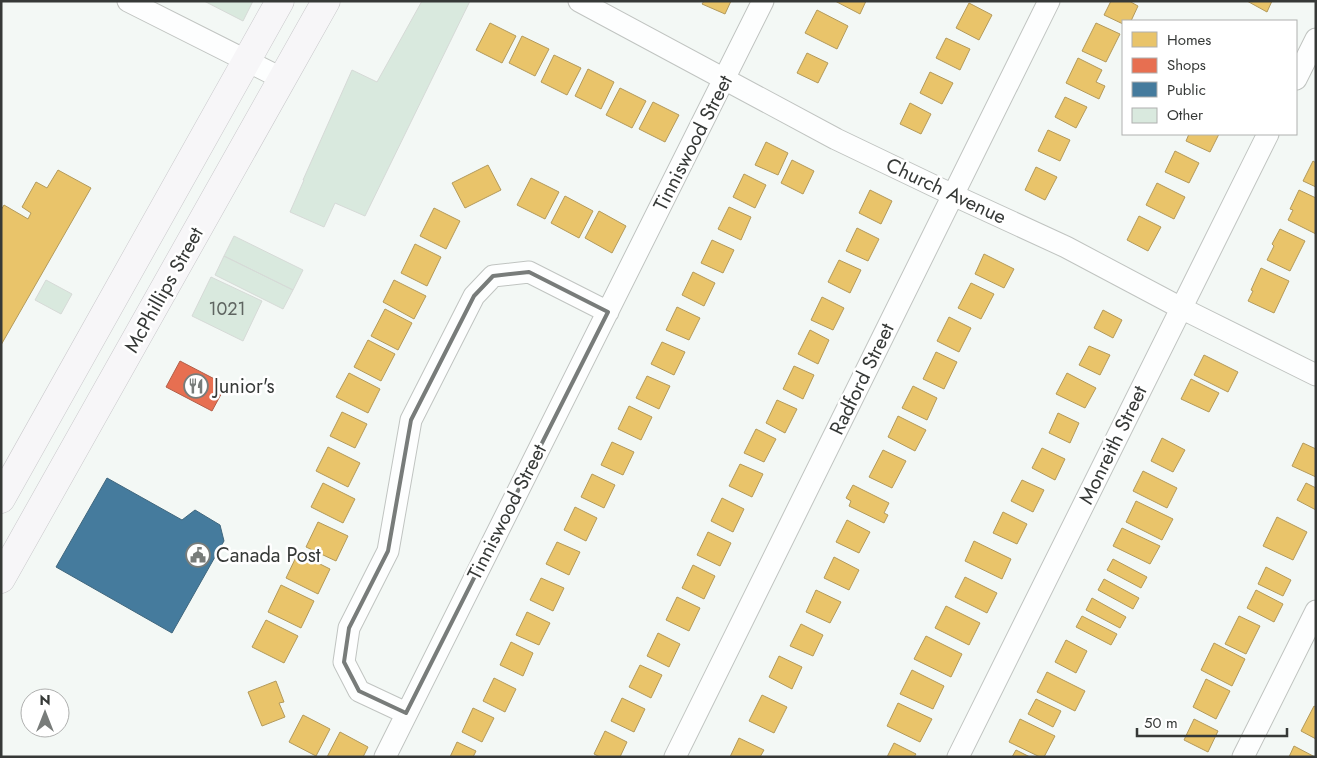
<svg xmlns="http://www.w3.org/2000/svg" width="1317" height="758" viewBox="0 0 1317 758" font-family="Jost,sans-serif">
  <rect width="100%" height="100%" fill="#f3f8f5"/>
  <path fill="#e9c46a" stroke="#b39a5b" d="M704 1H731L725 14 702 4Z
    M835 1H866L860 14Z
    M1111 1H1129L1138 6 1131 21H1123V24L1104 15Z
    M1247 1H1272L1267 12Z
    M969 3 992 15 979 40 956 28Z
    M817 10 848 26 837 49 805 33Z
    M490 23 516 36 502 63 476 50Z
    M1096 23 1120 34 1106 62 1082 51Z
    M522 36 549 49 535 76 509 63Z
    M946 38 970 49 960 70 936 58Z
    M807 53 828 63 818 83 797 73Z
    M554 55 581 68 567 95 541 82Z
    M1078 58 1102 70 1096 82 1105 86 1099 99 1066 83Z
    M588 69 614 82 601 109 575 96Z
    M930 72 953 83 942 104 920 93Z
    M620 88 646 101 632 128 606 115Z
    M1065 97 1087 107 1076 128 1055 117Z
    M653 102 679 115 665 142 639 129Z
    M910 103 931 114 921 134 900 124Z
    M1048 130 1070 140 1060 161 1038 151Z
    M1189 134H1219L1210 152 1186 141Z
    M766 142 788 153 778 175 755 165Z
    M1175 151 1199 163 1189 183 1165 172Z
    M792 160 814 171 803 194 781 183Z
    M1313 161 1316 163V187L1303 181Z
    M488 165 501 190 465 208 452 183Z
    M1036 167 1057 177 1045 200 1025 190Z
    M58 170 91 188 1 345V210L4 205 28 219 31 213 22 207 36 182 47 188Z
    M744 174 766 185 755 208 733 197Z
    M531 178 559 192 545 219 517 205Z
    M1157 183 1185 197 1174 219 1146 205Z
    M870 190 892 201 881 224 859 213Z
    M1299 190 1316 198V234L1288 220 1293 210 1290 209Z
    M565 196 593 211 579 238 551 223Z
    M729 207 751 217 741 240 718 229Z
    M434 208 460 221 446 249 420 236Z
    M599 211 626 226 612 253 585 238Z
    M1139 216 1161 227 1148 251 1127 240Z
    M857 228 879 239 868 261 846 251Z
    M1280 229 1305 241 1290 271 1267 260 1274 246 1272 244Z
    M712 240 734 250 723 273 701 263Z
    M415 244 441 257 427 286 401 273Z
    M984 254 1014 269 1004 288 975 274Z
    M839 260 861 270 850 293 828 282Z
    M1261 268 1289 281 1274 313 1248 301 1253 291 1251 290Z
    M693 272 715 283 704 306 682 295Z
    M394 280 426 296 414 319 383 302Z
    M971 283 994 294 981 319 958 308Z
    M822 297 844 308 833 330 811 320Z
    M677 307 700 318 689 340 666 330Z
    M385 309 412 323 398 350 371 336Z
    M1103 310 1122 320 1113 338 1094 328Z
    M949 317 971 328 959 352 937 341Z
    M810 330 829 340 818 364 798 354Z
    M368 340 395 354 381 381 354 367Z
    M662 342 685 352 674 375 651 364Z
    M1089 346 1110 355 1100 375 1079 365Z
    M936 352 957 362 944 389 923 379Z
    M1204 355 1238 372 1228 392 1194 375Z
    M794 366 814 375 803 399 783 389Z
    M349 373 380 389 368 413 336 397Z
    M1067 373 1096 388 1085 408 1056 394Z
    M647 376 670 386 659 409 636 398Z
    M1191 379 1219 393 1209 412 1181 399Z
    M913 386 937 398 927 420 902 408Z
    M777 400 797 409 785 433 766 423Z
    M629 406 652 417 641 440 618 429Z
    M342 412 367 424 355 448 330 436Z
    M1058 413 1079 423 1070 443 1049 433Z
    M898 416 926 430 915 451 888 437Z
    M756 429 776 439 764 462 744 453Z
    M1162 438 1185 450 1173 472 1151 461Z
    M612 442 634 452 623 475 601 465Z
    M1303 443 1316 449V477L1292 466Z
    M328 447 360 463 348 487 316 471Z
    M1042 448 1065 459 1055 480 1032 468Z
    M883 450 906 461 892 488 869 477Z
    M740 464 763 474 752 497 729 486Z
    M1143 471 1177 488 1167 508 1133 491Z
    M592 474 615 485 604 508 581 497Z
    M1022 480 1044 490 1033 512 1011 501Z
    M323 483 355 499 343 523 311 507Z
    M1306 483 1316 488V510L1297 500Z
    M853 485 889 503 884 513 888 515 884 523 849 506 851 501 846 498Z
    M722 498 744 509 733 532 711 521Z
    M1136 501 1173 519 1162 540 1126 522Z
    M575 507 597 518 586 541 564 530Z
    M1003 512 1027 524 1017 544 993 533Z
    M1277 517 1307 532 1293 560 1263 546Z
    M847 520 870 532 859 553 836 542Z
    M318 522 348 536 336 561 306 547Z
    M1122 528 1160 546 1150 564 1113 546Z
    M708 532 731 543 720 566 697 555Z
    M974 541 1011 559 1002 579 965 561Z
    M557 542 580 552 569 575 546 564Z
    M298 553 330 569 318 594 286 578Z
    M834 557 859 570 849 590 824 578Z
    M1113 559 1147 577 1141 588 1107 570Z
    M693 565 715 576 704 599 682 588Z
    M1266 567 1291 580 1283 596 1258 584Z
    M965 577 997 593 987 613 955 597Z
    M541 578 564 588 553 611 530 600Z
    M1104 579 1139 598 1133 609 1098 590Z
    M281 585 314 601 301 628 268 612Z
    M816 590 841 602 830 623 806 612Z
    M1256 590 1283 604 1274 622 1247 608Z
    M677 597 700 608 689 631 666 620Z
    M1092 598 1126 617 1120 628 1086 610Z
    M946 606 980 623 969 645 935 628Z
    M527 612 550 623 539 645 516 635Z
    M1082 616 1117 634 1111 645 1076 627Z
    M1239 616 1260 626 1246 654 1225 644Z
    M266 620 298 636 284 663 252 647Z
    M801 624 823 635 813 656 790 646Z
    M658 633 680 644 669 667 647 656Z
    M926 636 962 654 951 677 914 659Z
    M1066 640 1087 651 1076 673 1055 662Z
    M511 642 533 653 523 676 500 665Z
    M1214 643 1245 659 1232 686 1201 670Z
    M779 656 802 667 792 689 769 677Z
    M640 665 662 675 651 698 629 687Z
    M912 670 944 686 933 709 900 694Z
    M1047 672 1085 691 1075 711 1037 692Z
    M494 678 516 689 505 712 483 701Z
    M1206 679 1230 691 1216 719 1193 707Z
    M276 681 284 702 279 703 285 717 262 726 248 692Z
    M762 695 787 707 774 733 749 721Z
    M622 698 645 709 634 732 611 721Z
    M1036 699 1061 711 1053 727 1028 714Z
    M898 703 932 719 920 742 887 726Z
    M1314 706 1316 707V739L1301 731Z
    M473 708 494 718 482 742 462 732Z
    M303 715 330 729 316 756 289 742Z
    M1020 719 1055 736 1044 757H1040L1009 742Z
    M1194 719 1218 731 1208 752 1184 740Z
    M605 731 627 742 620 757H600L594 754Z
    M340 732 368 747 363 757H327Z
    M739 738 764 750 760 757H730Z
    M457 742 476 751 473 757H450Z
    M894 743 916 754 914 757H887Z
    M1294 746 1315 757H1289Z
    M1016 750 1030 757H1012Z"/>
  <path fill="#e76f51" stroke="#b25f49" d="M180 361 226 385 212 411 166 387Z"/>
  <path fill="#457b9d" stroke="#40677e" d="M107 478 182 520 195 510 220 525 224 541 172 633 56 567Z"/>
  <path fill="#d9e9de" stroke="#d6dad7" d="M204 1H253L243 21Z
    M422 1H470L365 216 335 203 324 227 290 212 304 180H303L352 70 377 82Z
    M234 236 303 270 293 290 224 256Z
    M224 256 293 290 283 309 215 275Z
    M211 277 262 301 243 341 192 316Z
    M46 280 72 294 61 314 35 300Z"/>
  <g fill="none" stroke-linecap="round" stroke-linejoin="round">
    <g stroke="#c0c4c1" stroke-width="23">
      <path id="minor" d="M128 1 283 79
        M579 1 836 139 953 195 1066 247 1181 308 1316 375
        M1296 79 1316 39
        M406 713 359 691 344 662 349 628 388 551 411 420 474 296 493 276 529 272 608 312
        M385 757 763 1
        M675 757 1049 1
        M958 757 1268 134
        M1243 757 1316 611"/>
    </g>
    <g stroke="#c9c8cb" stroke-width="29">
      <path id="major" d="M1 499 280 1
        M1 579 326 1"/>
    </g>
    <use href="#minor" stroke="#fdfefe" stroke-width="21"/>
    <use href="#major" stroke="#f7f6f8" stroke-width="28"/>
  </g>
  <path fill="none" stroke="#787c7a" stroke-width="4" stroke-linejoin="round" d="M529 272 608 312 406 713 359 691 344 662 349 628 388 551 411 420 474 296 493 276Z"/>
  <defs>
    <g id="restaurant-ring" transform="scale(1.25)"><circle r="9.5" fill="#fff" stroke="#787c7a" stroke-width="1.5"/><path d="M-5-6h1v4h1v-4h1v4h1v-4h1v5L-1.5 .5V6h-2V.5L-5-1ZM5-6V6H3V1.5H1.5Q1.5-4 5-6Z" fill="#787c7a"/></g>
    <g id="civic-ring" transform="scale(1.25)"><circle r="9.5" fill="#fff" stroke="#787c7a" stroke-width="1.5"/><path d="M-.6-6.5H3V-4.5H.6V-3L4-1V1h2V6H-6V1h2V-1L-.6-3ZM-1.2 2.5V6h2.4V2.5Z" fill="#787c7a"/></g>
  </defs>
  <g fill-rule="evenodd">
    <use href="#restaurant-ring" x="196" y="386"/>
    <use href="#civic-ring" x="198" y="555"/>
  </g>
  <g text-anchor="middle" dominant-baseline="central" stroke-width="5" stroke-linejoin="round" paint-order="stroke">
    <g font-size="18" fill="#5f6561">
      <text x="227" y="309">1021</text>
    </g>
    <g font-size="20" fill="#363937" stroke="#fff">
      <text transform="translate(693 143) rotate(-63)">Tinniswood Street</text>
      <text transform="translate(946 191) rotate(25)">Church Avenue</text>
      <text transform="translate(164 290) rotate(-61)">McPhillips Street</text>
      <text transform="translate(862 379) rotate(-64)">Radford Street</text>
      <text transform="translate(1113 445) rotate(-64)">Monreith Street</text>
      <text transform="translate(507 512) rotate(-63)">Tinniswood Street</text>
    </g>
    <g font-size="20" fill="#363937" stroke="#fff" text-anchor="start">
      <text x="214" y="386">Junior's</text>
      <text x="216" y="555">Canada Post</text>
    </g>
  </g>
  <rect width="1317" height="758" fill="none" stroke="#363937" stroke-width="5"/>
  <rect x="1122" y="20" width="175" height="115" fill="#ffffff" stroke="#afb0af"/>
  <rect x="1132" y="32" width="25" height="15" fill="#e9c46a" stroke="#afb0af"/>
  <text x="1167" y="45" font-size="15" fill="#363937">Homes</text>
  <rect x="1132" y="58" width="25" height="15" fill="#e76f51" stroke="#afb0af"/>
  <text x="1167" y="70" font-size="15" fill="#363937">Shops</text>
  <rect x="1132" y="82" width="25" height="15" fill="#457b9d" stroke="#afb0af"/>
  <text x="1167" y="95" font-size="15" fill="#363937">Public</text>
  <rect x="1132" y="108" width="25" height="15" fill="#d9e9de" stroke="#afb0af"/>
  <text x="1167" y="120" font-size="15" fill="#363937">Other</text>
  <g transform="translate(45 713)"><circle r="24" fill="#ffffff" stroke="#afb0af"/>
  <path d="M0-4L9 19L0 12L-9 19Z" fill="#787c7a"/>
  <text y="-8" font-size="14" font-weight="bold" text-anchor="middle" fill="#363937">N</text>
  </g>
  <path d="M1137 728v8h150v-8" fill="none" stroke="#363937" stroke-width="2.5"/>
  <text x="1144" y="728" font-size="15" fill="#363937" stroke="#ffffff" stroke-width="4" paint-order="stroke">50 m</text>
</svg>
